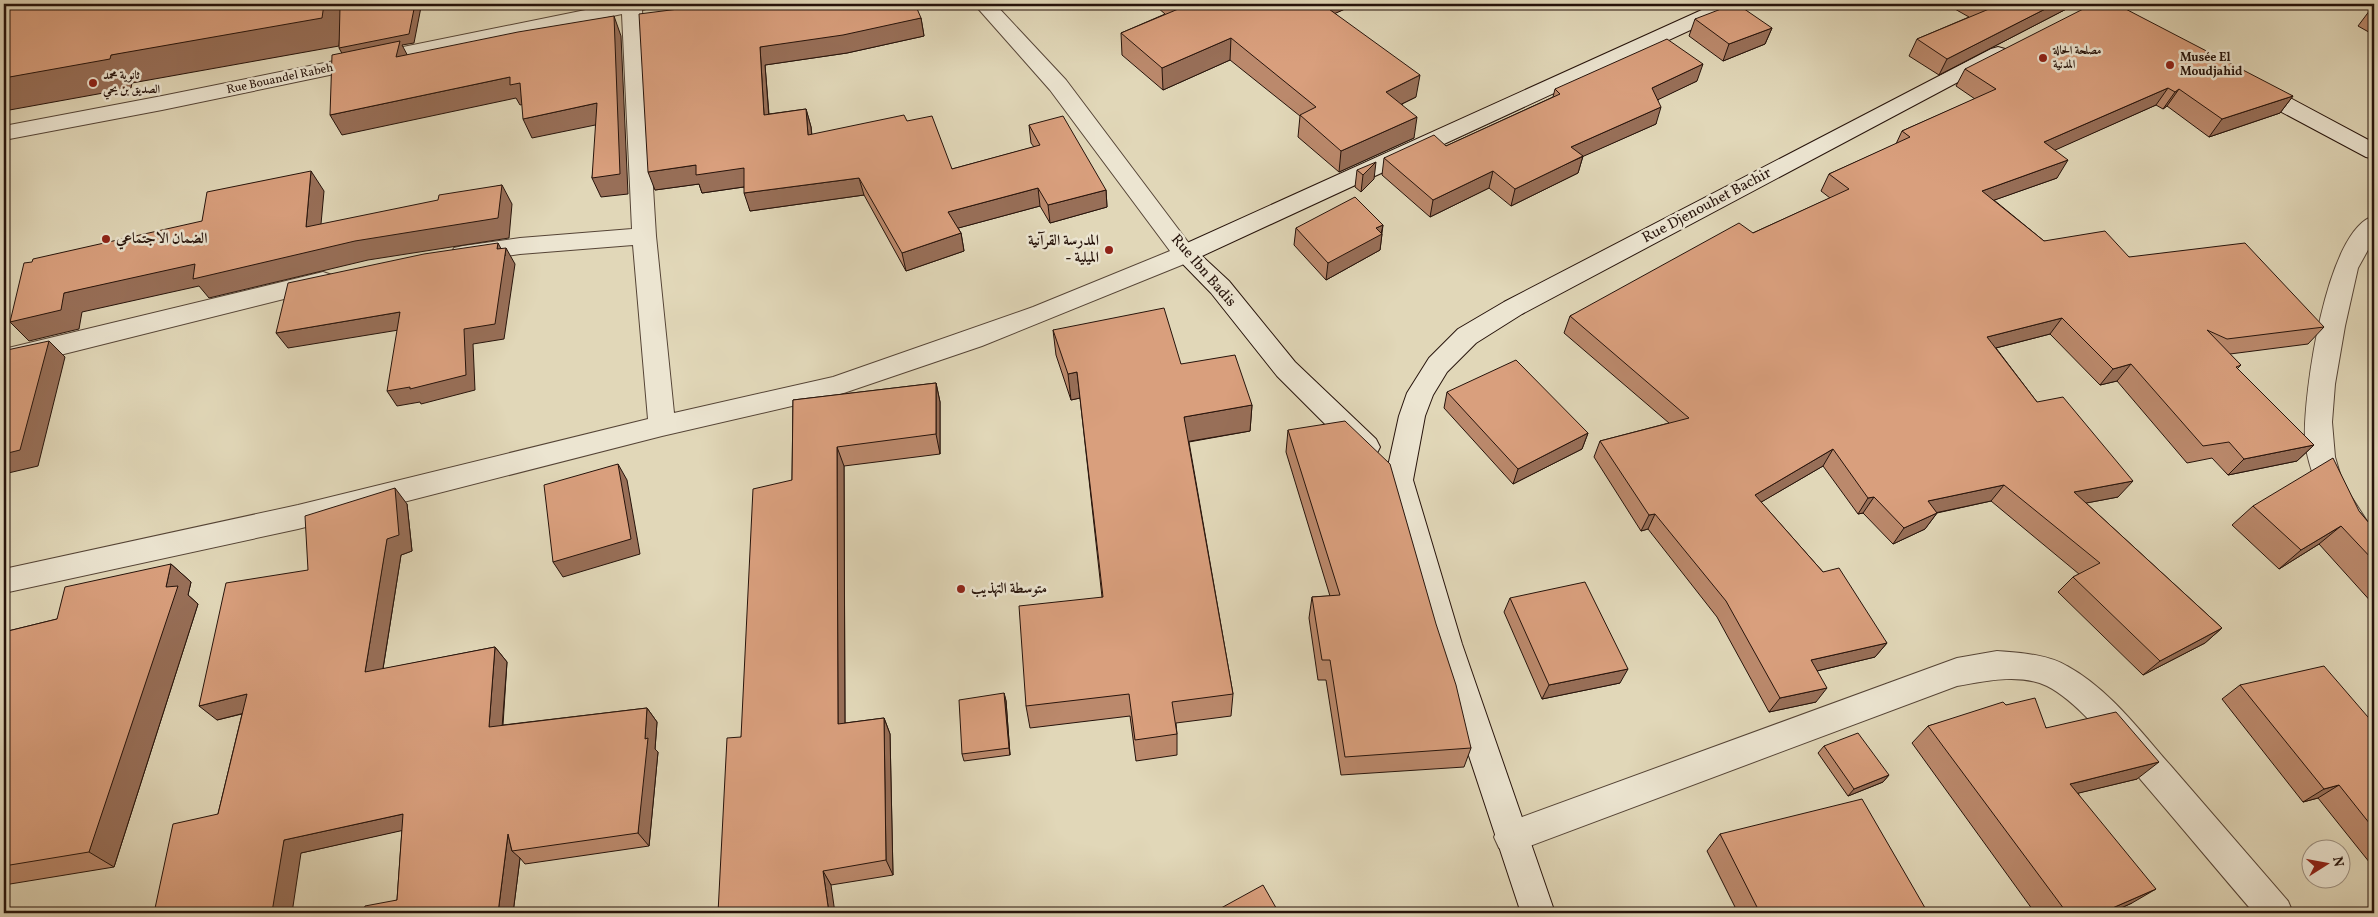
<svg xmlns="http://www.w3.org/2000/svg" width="2378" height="917" viewBox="0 0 2378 917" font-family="Vollkorn,Amiri,serif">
  <rect width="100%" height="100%" fill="#e1d7b8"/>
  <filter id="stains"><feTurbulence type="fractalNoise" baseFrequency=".004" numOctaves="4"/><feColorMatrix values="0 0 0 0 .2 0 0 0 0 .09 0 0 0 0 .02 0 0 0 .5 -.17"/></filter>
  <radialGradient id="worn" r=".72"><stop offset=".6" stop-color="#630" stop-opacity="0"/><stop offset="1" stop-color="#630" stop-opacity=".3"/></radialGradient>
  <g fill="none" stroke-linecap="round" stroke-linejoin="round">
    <g stroke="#554436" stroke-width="2">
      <path id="street" d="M615 4H653L650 8 642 10 656 236 674 413 833 377 1033 307 1170 251 1050 90 974 4H995L1066 80 1197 254 1194 260 982 346 835 396 662 436 298 529 4 593V569L298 505 648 419 633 245 520 254 463 262 454 260 451 254 454 248 463 246 520 238 632 229 622 14 162 110 4 140V126L162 96Z
        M2374 216V239L2358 268 2345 326 2335 384 2332 422 2335 457 2343 484 2374 532V565C2342 554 2307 473 2305 440 2303 396 2326 229 2374 216Z
        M323 272 332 275 335 281 332 287 4 369V349Z
        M1997 651C2020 653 2047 654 2067 666 2109 689 2140 731 2171 766 2210 811 2249 856 2288 901L2293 913H2254C2216 869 2179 824 2141 780 2118 752 2079 702 2047 686 2020 673 1985 681 1957 686L1511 853 1499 848 1494 837 1499 826 1511 821 1957 658Z"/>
    </g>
    <g stroke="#26130b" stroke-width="2">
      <path id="secondary" d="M1715 4H1741L1738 8 1202 256 1229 281 1295 362 1376 439 1380 447 1376 455 1366 458 1356 455 1277 376 1211 293 1173 254 1176 248Z
        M1998 47 2005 49 2008 53 2005 57 1522 314 1476 343 1447 372 1433 395 1425 416 1413 480 1462 644 1555 913H1521L1432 644 1385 480 1399 416 1407 393 1429 358 1458 329 1504 302 1991 49Z
        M2254 81 2262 83 2374 143V159L2366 157 2246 93 2243 88 2246 83Z"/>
    </g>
    <use href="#street" fill="#ece5d1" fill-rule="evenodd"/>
    <use href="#secondary" fill="#ece5d1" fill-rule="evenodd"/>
  </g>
  <path fill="#bb896c" stroke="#26130b" d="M718 4 921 18 924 36 847 53 765 65 769 114 806 109 811 127 812 135 907 121 952 169 1034 147 1031 143 1029 125 1106 190 1107 207 1050 223 1040 206 958 228 961 233 964 251 906 271 864 195 750 211 744 187 702 193 699 184 655 190Z
    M1157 4H1354V5L1335 13 1416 97 1402 104 1414 138 1339 172 1298 137 1300 116 1230 60 1163 90 1122 55 1121 33 1165 14 1157 7Z
    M1946 4H2076L1939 75 1909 56 1917 39 1969 17Z
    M2374 9V35L2358 26 2370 10Z
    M1695 19 1772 28 1765 44 1723 61 1689 36Z
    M1965 69 2293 96 2280 113 2209 137 2167 106 2163 109 2156 105 2054 150 2057 178 1994 200 2044 241 2129 257 2324 327 2308 344 2230 354 2241 365 2237 369 2314 445 2297 461 2228 475 2212 458 2187 463 2117 381 2100 385 2050 334 1996 348 2037 402 2118 497 2086 503 2222 628 2205 643 2143 675 2058 592 2073 577 2079 574 1991 501 1937 513 1925 529 1893 544 1863 513 1858 514 1823 466 1761 502 1823 572 1887 643 1875 657 1817 671 1816 702 1769 712 1717 617 1648 529 1641 531 1594 457 1600 441 1669 423 1564 333 1570 316 1830 198 1821 191 1829 174 1896 144 1902 131 1975 99 1956 86Z
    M1697 81 1658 99 1656 124 1583 156 1578 173 1511 206 1489 188 1430 217 1382 175 1384 158 1446 146 1553 97 1555 89Z
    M1357 170 1374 179 1361 192 1355 187Z
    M1383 225 1380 250 1326 280 1294 245 1296 228Z
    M1053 330 1181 364 1252 405 1250 431 1189 442 1233 694 1231 716 1176 723 1177 734V755L1136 761 1130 716 1030 728 1026 706 1102 597 1080 398 1071 400 1056 355Z
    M936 383 940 402V454L844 466 845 723 884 718 890 734 893 875 831 885 741 737 792 480 793 400Z
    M1447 392 1588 433 1582 449 1513 484 1444 408Z
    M1288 430 1471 748 1464 767 1341 775 1326 680H1318L1309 618 1312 597 1330 596 1286 452Z
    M407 504 412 551 401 555 383 669 495 647 507 662 503 725 647 708 657 722 655 749 658 752 649 846 525 864 520 858 513 913H363L397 900 402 830 301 853 218 814 242 714 217 720 308 570Z
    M2253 506 2359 511 2374 529V605L2319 544 2279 569 2232 525Z
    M171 564 191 582 188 595 198 604 114 867 4 885V632L57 619Z
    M1510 598 1620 683 1542 699 1504 612Z
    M2240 685 2374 724V868L2318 798 2303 802 2222 699Z
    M1004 693 1006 701 1010 755 964 761 962 754Z
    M2006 705 2137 779 2078 793 2132 903 2110 913H2035L1912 743 1928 726Z
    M1824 746 1889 775 1883 782 1848 796 1818 753Z
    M1720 834 1928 913H1738L1707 851Z"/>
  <path fill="#986f58" stroke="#26130b" d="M324 4H342L339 46 132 83 131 88 4 111V78L111 55Z
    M415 4H420L421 7 414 43 402 45 410 60 344 57 339 48Z
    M1317 4H1354V5L1316 22Z
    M2055 4H2076L1939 75 1947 59Z
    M614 16 621 36 628 194 601 197 592 178Z
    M921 18 924 36 847 53 765 65 770 132 764 115 760 47Z
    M1772 28 1765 44 1723 61 1729 44Z
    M1231 38 1230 60 1163 90 1162 68Z
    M1703 64 1697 81 1647 105 1652 88Z
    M1420 75 1416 97 1383 113 1386 92Z
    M510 77 520 83 529 103 520 105 516 98 342 135 330 115Z
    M2168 88 2156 105 2033 160 2044 142Z
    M2179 89 2167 106 2163 109 2175 92Z
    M2293 96 2280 113 2209 137 2222 119Z
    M597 103 605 123 532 138 523 119Z
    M1661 107 1656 124 1566 164 1571 147Z
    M806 109 811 127 813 153 808 135Z
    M1417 117 1414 138 1339 172 1341 151Z
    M1583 156 1578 173 1511 206 1515 189Z
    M2068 160 2057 178 1972 208 1982 191Z
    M1376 162 1374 179 1361 192 1363 175Z
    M696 165 744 168 750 186 702 193 699 184 655 190 648 172Z
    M311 171 324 191 319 246 306 227Z
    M1493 171 1489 188 1430 217 1433 200Z
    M859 178 864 195 750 211 744 193Z
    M502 185 512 204 509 238 368 260 209 298 199 286 82 312 79 329 29 341 10 322 64 293Z
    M1038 188 1040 206 951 230 948 212Z
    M1106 190 1107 207 1050 223 1048 205Z
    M1383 225 1381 234H1382L1380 250 1326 280 1328 263 1376 228Z
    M961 233 964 251 906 271 902 253Z
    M498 243 505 256 506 248 515 264 504 339 473 344 475 390 421 404 420 402 397 406 387 391 464 329 497 249Z
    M400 312 411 328 288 348 276 333Z
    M2062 318 2050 334 1976 353 1987 337Z
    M49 341 65 357 38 466 4 474V454Z
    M2131 364 2117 381 2100 385 2113 369Z
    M1077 372 1080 398 1071 400 1068 374Z
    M936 383 940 402V454L936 434Z
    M1252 405 1250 431 1185 442 1184 417Z
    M1588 433 1582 449 1513 484 1518 469Z
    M2314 445 2297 461 2228 475 2244 459Z
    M837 447 844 466 845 740 838 724Z
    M1833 449 1823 466 1746 511 1755 495Z
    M618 464 627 480 640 554 563 577 553 562Z
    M2133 481 2118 497 2060 508 2074 492Z
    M2004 485 1991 501 1916 517 1928 501Z
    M395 488 407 504 412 551 401 555 380 687 365 672Z
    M1874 497 1863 513 1858 514 1868 498Z
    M1937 513 1925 529 1893 544 1904 528Z
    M1655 514 1648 529 1641 531 1649 515Z
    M2341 526 2319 544 2279 569 2301 550Z
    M171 564 191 582 188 595 198 604 114 867 89 852 166 587Z
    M2222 628 2205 643 2143 675 2160 661Z
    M1887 643 1875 657 1800 675 1811 660Z
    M495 647 507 662 501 741 489 727Z
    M1628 669 1620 683 1542 699 1549 685Z
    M1827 688 1816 702 1769 712 1780 698Z
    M1004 693 1006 701 1010 755 1009 748Z
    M247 694 264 708 217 720 199 706Z
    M647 708 657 722 655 749 658 752 649 846 638 833Z
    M884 718 890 734 893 875 886 860Z
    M2159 762 2137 779 2050 800 2070 784Z
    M1889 775 1883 782 1848 796 1854 789Z
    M2339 785 2318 798 2303 802 2324 789Z
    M403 814 418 827 301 853 292 913H266L284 840Z
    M508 834 512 851 520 858 513 913H498Z
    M823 871 831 885 835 913H829Z
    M2156 889 2132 903 2110 913H2101Z"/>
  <path fill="#d99f7d" stroke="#26130b" d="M39 4H324L322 18 111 55 110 59 4 78V10Z
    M369 4H415L409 34 339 48 340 7Z
    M718 4H915L921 18 843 35 760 47 764 115 806 109 808 135 904 115 907 121 932 116 952 169 1040 145 1029 125 1063 116 1106 190 1048 205 1038 188 948 212 961 233 902 253 859 178 744 193V168L696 175V165L648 172 639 14Z
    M1179 4H1322L1420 75 1386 92 1417 117 1341 151 1300 115 1316 107 1231 38 1162 68 1121 33 1183 7Z
    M1734 4H1737L1772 28 1729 44 1695 19Z
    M1981 4H2055L1947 59 1917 39 1989 9Z
    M2093 4H2116L2293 96 2222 119 2179 89 2175 92 2168 88 2044 142 2068 160 1982 191 2044 241 2105 231 2129 257 2245 243 2324 327 2227 339 2207 330 2241 365 2236 367 2314 445 2244 459 2229 442 2203 446 2131 364 2113 369 2062 318 1987 337 2037 402 2063 397 2133 481 2074 492 2222 628 2160 661 2073 577 2100 563 2004 485 1928 501 1937 513 1904 528 1874 497 1868 498 1833 449 1755 495 1823 572 1839 568 1887 643 1811 660 1827 688 1780 698 1726 601 1655 514 1649 515 1600 441 1689 418 1570 316 1739 223 1753 233 1849 189 1829 174 1910 137 1902 131 1996 89 1965 69Z
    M614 16 620 174 592 178 597 103 523 119 520 83 510 85V77L330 115 332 55 400 41 396 57 518 32Z
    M1667 39 1703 64 1652 88 1661 107 1571 147 1583 156 1515 189 1493 171 1433 200 1384 158 1434 135 1446 146 1560 94 1555 89Z
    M1376 162 1363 175 1357 170Z
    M311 171 306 227 438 200 439 195 502 185 498 218 355 241 193 279 195 264 64 293 61 310 10 322 24 263 32 262 33 259 202 221 207 192Z
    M1355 197 1383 225 1376 228 1382 234 1328 263 1296 228Z
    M498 243 497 249 506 248 495 324 464 329 466 375 410 389V387L387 391 400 312 276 333 288 283 424 254Z
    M1164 308 1181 364 1235 355 1252 405 1184 417 1233 694 1172 702 1177 734 1135 740 1129 694 1026 706 1019 606 1103 597 1077 372 1068 374 1053 330Z
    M49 341 20 450 4 454V365L7 350Z
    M1516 360 1588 433 1518 469 1447 392Z
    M936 383V434L837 447 838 724 884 718 886 860 823 871 829 913H718L727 738 741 737 753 489 792 480 793 400Z
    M1345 421 1390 464 1436 624 1456 685 1471 748 1345 757 1330 660H1322L1312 597 1340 595 1288 430Z
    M2333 458 2359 511 2374 529V561L2341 526 2301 550 2253 506Z
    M618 464 631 539 553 562 544 485Z
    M395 488 399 535 387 539 365 672 495 647 489 727 647 708 645 739 648 738 638 833 512 851 508 834 498 913H363L365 906 397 900 403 814 284 840 272 912 266 913H154L173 824 218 814 247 694 199 706 226 583 308 570 305 516Z
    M171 564 166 587 178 586 89 852 4 866V632L57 619 65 587Z
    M1585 582 1628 669 1549 685 1510 598Z
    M2324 666 2374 724V829L2339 785 2324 789 2240 685Z
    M1004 693 1009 748 962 754 959 700Z
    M2035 698 2046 728 2116 712 2159 762 2070 784 2156 889 2101 913H2067L1928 726 2003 702 2006 705Z
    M1858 733 1889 775 1854 789 1824 746Z
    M1862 799 1928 913H1760L1720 834Z
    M1263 885 1279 913H1212Z"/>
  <g fill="#8f2418" stroke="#ece5d1" stroke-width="2">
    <circle cx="2043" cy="58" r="5"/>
    <circle cx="2170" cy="65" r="5"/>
    <circle cx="93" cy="83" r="5"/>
    <circle cx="106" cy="239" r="5"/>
    <circle cx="1109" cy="250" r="5"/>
    <circle cx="961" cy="589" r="5"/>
  </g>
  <g text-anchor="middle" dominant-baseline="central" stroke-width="5" stroke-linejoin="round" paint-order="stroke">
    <g font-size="12" font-weight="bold" fill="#26130b" stroke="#ece5d1" text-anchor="start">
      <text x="2053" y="51">مصلحة الحالة<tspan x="2053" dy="14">المدنية</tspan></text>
      <text x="2180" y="58">Musée El<tspan x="2180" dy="14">Moudjahid</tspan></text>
      <text x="103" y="76">ثانوية محمد<tspan x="103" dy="14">الصديق بن يحي</tspan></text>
    </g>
    <g font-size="12" fill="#26130b" stroke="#ece5d1">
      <text transform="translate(280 79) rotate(-12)">Rue Bouandel Rabeh</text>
    </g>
    <g font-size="15" fill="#26130b" stroke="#ece5d1">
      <text transform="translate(1707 206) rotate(-28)">Rue Djenouhet Bachir</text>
      <text transform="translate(1203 271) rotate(49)">Rue Ibn Badis</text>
    </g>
    <g font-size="15" font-weight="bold" fill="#26130b" stroke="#ece5d1" text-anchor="start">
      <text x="116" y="239">الضمان الاجتماعي</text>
      <text x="1099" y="241" text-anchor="end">المدرسة القرآنية<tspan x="1099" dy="17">- الميلية</tspan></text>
      <text x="971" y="589">متوسطة التهذيب</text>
    </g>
  </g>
  <rect width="2378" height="917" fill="none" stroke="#e1d7b8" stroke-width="20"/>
  <rect x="5" y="5" width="2368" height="907" fill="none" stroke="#26130b" stroke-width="2.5"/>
  <rect x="10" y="10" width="2358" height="897" fill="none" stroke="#26130b"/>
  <g transform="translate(2326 864) rotate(79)"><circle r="24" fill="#ece5d1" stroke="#9d9182"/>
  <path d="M0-4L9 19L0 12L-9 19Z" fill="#8f2418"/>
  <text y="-8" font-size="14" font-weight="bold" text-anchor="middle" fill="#26130b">N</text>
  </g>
  <rect width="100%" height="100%" filter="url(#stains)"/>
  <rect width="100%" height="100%" fill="url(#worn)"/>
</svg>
